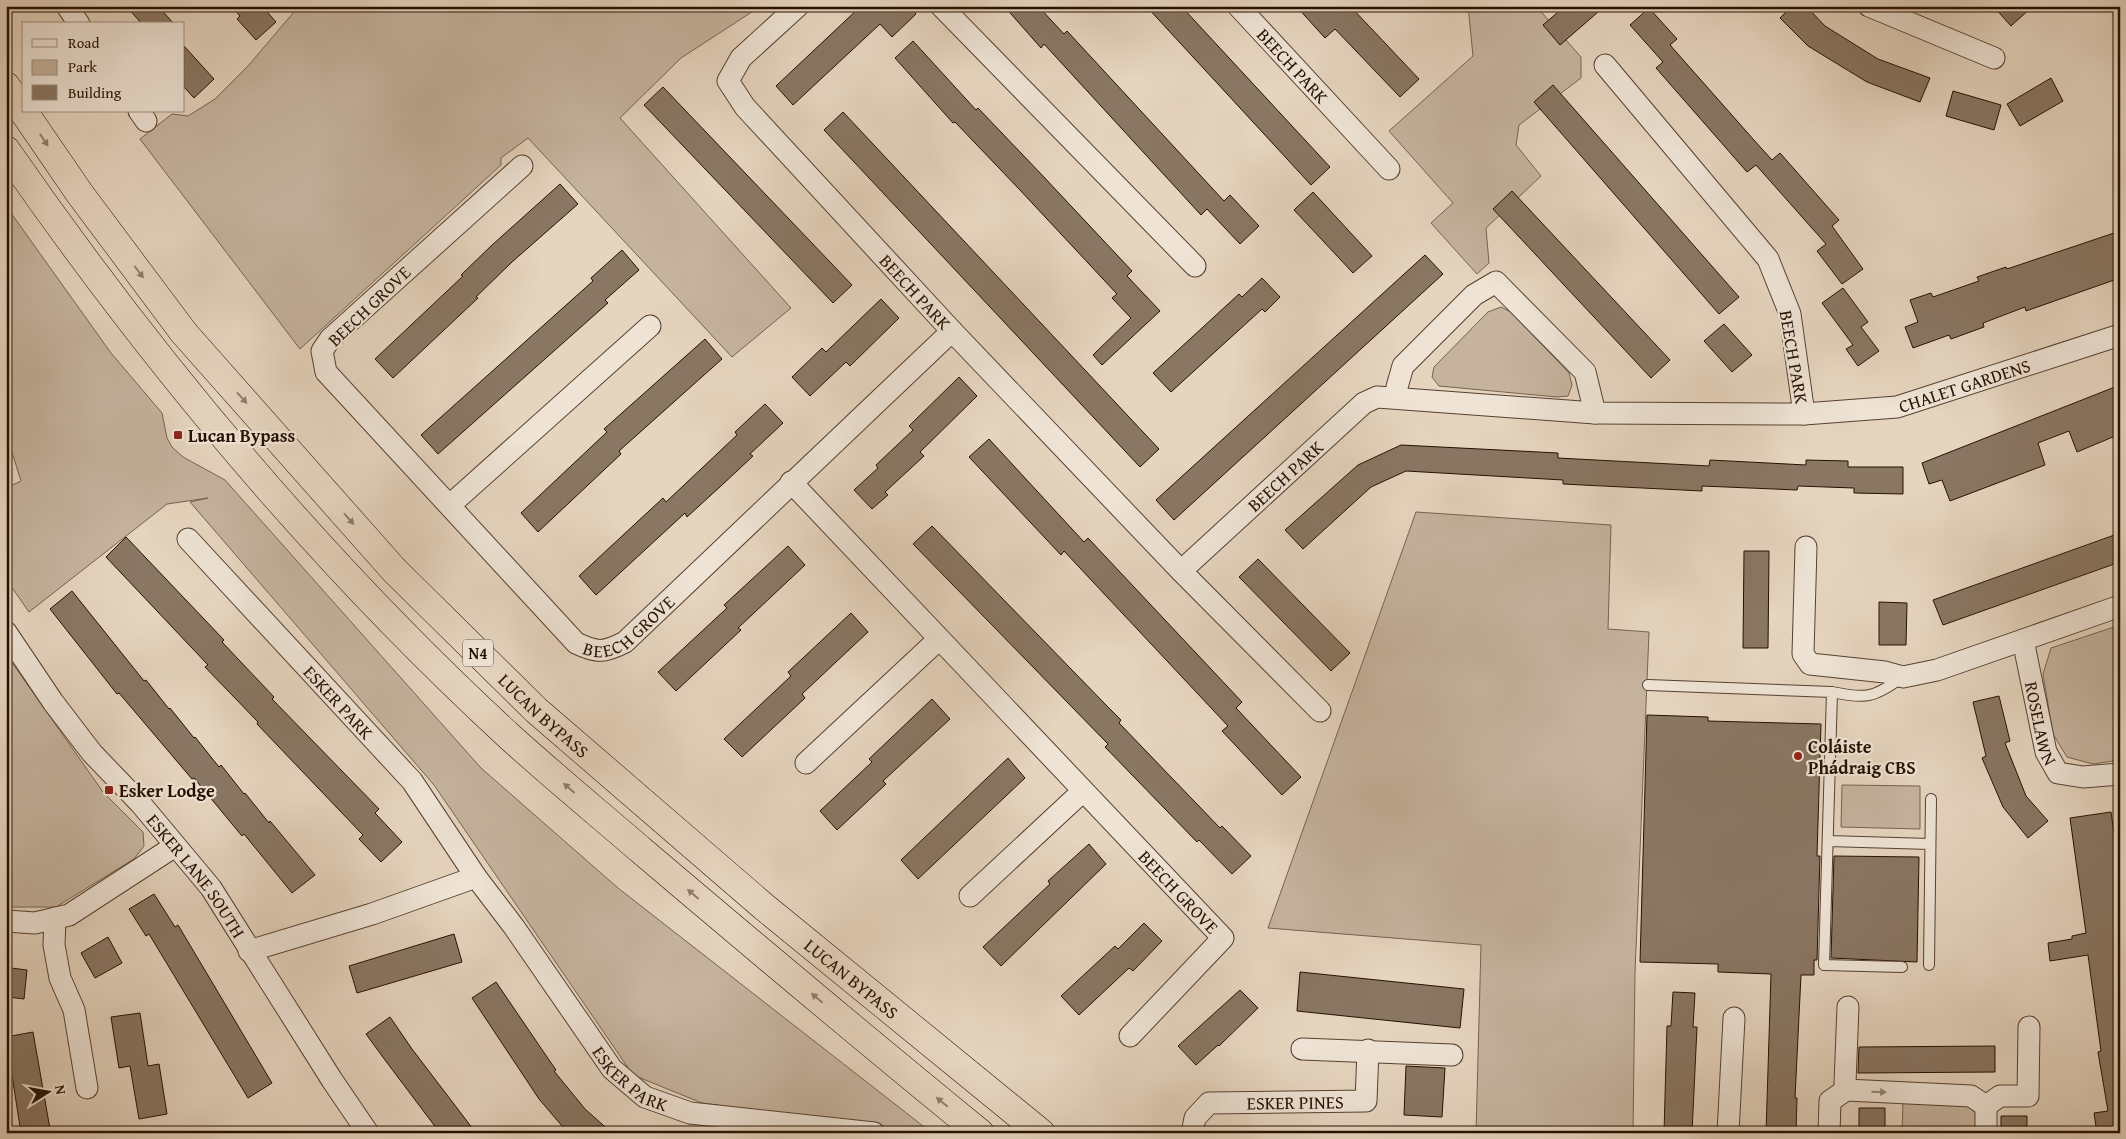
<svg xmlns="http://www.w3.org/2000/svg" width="2126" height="1139" viewBox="0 0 2126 1139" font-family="'Gentium Book Plus',serif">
  <rect width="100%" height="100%" fill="#e5d4be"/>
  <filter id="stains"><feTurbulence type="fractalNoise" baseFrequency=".004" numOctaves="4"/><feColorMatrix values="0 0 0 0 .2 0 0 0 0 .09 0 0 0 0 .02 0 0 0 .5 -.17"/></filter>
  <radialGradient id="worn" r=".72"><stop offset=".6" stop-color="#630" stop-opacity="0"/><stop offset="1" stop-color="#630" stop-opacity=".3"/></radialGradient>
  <path fill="#c5b39e" stroke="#76624f" d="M299 6H761L681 58 620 118 791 308 732 357 528 138 501 158V165L300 349 140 139 172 114 188 116 215 99 248 66Z
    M1468 6H1536L1581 57V78L1519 125 1516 145 1541 176 1486 228 1489 263 1477 274 1431 223 1453 203 1389 131 1473 56Z
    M6 206 111 353 162 413 167 438 172 447 183 457 225 480 481 768 618 888 932 1133H882L873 1126 702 1103 633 1075 434 785 190 502 208 498 167 504 29 612 6 579V488L21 481 6 433Z
    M1501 307 1511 312 1569 373 1572 385 1568 396 1557 397 1439 386 1432 377 1434 367 1488 312Z
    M1416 512 1611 525 1608 629 1649 632 1635 973 1633 1133H1476L1481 945 1268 928Z
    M2120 625V760L2093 764 2067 757 2053 734 2043 674 2051 648Z
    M6 654 103 792 143 832 144 846 134 859 56 907H6Z
    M1842 785 1920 786V829L1841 827Z
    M1903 1101H1964L1976 1114V1133H1902Z"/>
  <path fill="#897663" stroke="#261000" d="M126 6H158L174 24H142Z
    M231 6H262L276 22 256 40 237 19 240 16Z
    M861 6H909L916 14 892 37 880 24 793 105 776 86Z
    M1004 6H1038L1064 34 1067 31 1224 201 1230 195 1259 226 1240 244 1207 209 1201 215 1044 44 1041 48Z
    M1146 6H1181L1330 167 1311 185Z
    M1296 6H1350L1419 79 1400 97 1335 29 1325 38Z
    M1565 6H1605L1560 45 1543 25Z
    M1792 6H1806L1825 26 1878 59 1930 78 1920 102 1867 82 1808 46 1780 18Z
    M1993 6H2033L2011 26Z
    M1649 8 1677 39 1670 45 1753 139 1772 160 1780 153 1839 220 1832 226 1863 269 1842 284 1817 251 1826 244 1756 165 1747 172 1656 68 1663 62 1630 25Z
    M913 41 976 110 978 108 1042 175 1132 271 1127 276 1160 311 1102 365 1093 355 1131 318 1112 298 1117 294 1019 189 955 122 953 123 895 58Z
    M184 46 214 79 194 98 184 87Z
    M2051 78 2063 101 2020 126 2007 104Z
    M1553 85 1739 297 1719 314 1534 102Z
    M663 87 852 285 833 303 644 105Z
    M1953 91 2001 105 1994 130 1946 116Z
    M843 112 1159 449 1140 467 824 130Z
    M560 184 578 204 512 262 476 297 478 298 393 378 375 359 463 276 461 275 491 246Z
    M1512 191 1670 360 1651 378 1493 209Z
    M1313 192 1372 256 1353 273 1294 210Z
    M2120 231V278L2026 311 2025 307 1983 323 1984 327 1951 339 1949 335 1913 348 1905 327 1918 322 1910 300 1931 293 1933 297 1979 281 1977 277 2006 267 2007 269Z
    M622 250 639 270 605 300 608 303 438 454 421 435 593 281 591 278Z
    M1425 255 1443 274 1174 520 1156 500Z
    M1262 278 1280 297 1265 312 1262 309 1171 392 1153 373 1239 294 1242 297Z
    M1843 288 1868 322 1861 327 1879 351 1858 366 1846 349 1853 345 1822 303Z
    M881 299 899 318 850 366 846 362 810 396 792 377 822 348 826 352Z
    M1724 324 1752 355 1732 372 1704 341Z
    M705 339 722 359 619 451 621 454 538 532 521 513 607 432 604 429Z
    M959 377 977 396 920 452 924 456 885 492 888 495 872 509 854 490 878 468 876 465 913 430 909 426Z
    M2120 385V434L2077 452 2069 431 2038 443 2045 465 1950 501 1942 480 1929 484 1922 463Z
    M765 404 783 423 750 454 753 456 722 485 687 517 685 513 596 595 579 576 663 498 666 502 701 469 737 435 735 432Z
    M989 439 1084 542 1088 538 1242 702 1236 708 1301 777 1282 795 1222 731 1228 726 1064 551 1061 555 969 457Z
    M1401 445 1558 453V458L1709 466 1710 460 1806 465V460L1848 461V467H1903V494L1854 493V488L1798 486 1797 490 1702 486V491L1563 484V480L1406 471 1371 487 1303 549 1285 530 1358 465Z
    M932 526 1107 706 1121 720 1119 723 1220 828 1222 826 1251 856 1232 874 1199 840 1197 842 1105 747 1108 744 913 544Z
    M2120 533V562L1943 625 1933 600Z
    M126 537 224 640 222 642 274 697 272 699 379 809 375 813 402 842 381 862 359 839 363 835 257 724 258 722 205 667 208 665 106 557Z
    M788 546 805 565 738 628 741 630 676 691 658 672 727 608 724 605Z
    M1744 551H1769L1768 648H1743Z
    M1258 559 1350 653 1331 671 1239 577Z
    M72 591 144 681 146 680 169 709 170 708 194 738 195 737 219 767 221 765 244 794 245 793 269 823 270 821 315 875 292 893 244 834 242 836 194 778 192 779 119 693 117 694 50 609Z
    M1879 602 1907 603 1906 645H1879Z
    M851 613 868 632 802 694 805 698 742 757 724 739 791 676 788 672Z
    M1999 696 2010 741 2005 743 2026 796 2048 821 2028 838 2003 807 1982 758 1986 756 1973 702Z
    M932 699 950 719 883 781 886 784 837 830 820 811 872 762 869 759Z
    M1647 715 1708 717V721L1821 724 1817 856H1820L1817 960H1814V975H1801L1795 1098H1797L1796 1133H1766L1771 974 1718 972V964L1640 962Z
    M1008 758 1025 778 918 879 901 860Z
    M2111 812 2120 877V1133H2097L2094 1113 2108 1111 2098 1052 2101 1051 2088 955 2050 961 2048 943 2072 939V936L2086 933 2070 818Z
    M1089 844 1106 864 1001 966 983 947 1050 884 1048 881Z
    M1834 856 1919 857 1917 962 1831 958Z
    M154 894 175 927 178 925 272 1083 248 1098 149 934 146 936 129 909Z
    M1144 923 1162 941 1133 971 1129 968 1079 1015 1061 996 1115 946 1118 949Z
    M454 934 462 962 357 993 349 966Z
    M108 937 122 963 95 978 81 953Z
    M11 968 27 970 24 999 8 997Z
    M1300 972 1464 989 1460 1028 1297 1011Z
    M496 982 547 1057 556 1070 554 1071 585 1109 612 1133H568L539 1099 472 998Z
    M1240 990 1258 1008 1219 1046 1218 1045 1196 1065 1178 1046Z
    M1673 992 1695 993 1693 1027H1697L1692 1133H1664L1667 1026H1671Z
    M140 1013 148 1066 159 1064 167 1114 139 1119 130 1066 119 1068 111 1017Z
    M390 1017 412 1049 476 1133H440L385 1060 366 1034Z
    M33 1032 50 1129 21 1133 6 1037Z
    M1995 1046V1072L1858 1073 1859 1047Z
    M1406 1066 1445 1068 1442 1117 1404 1115Z
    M1859 1108H1885V1133H1859Z
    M2001 1116H2027V1133H2001Z"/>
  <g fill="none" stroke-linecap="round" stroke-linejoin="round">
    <g stroke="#564130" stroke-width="12">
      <path id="service" d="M1648 685 1832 692C1865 699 1874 698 1901 678
        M1832 692 1824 965 1902 967
        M1828 841 1930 844
        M1929 965 1931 799"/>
    </g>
    <g stroke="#564130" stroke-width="23">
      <g id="minor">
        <path d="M67 6 79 24"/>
        <path id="s1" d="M798 6 741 58 728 81 745 107 952 331 1181 571 1320 711"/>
        <path d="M941 6 1195 266"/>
        <path id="s2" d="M1238 6 1389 169"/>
        <path d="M1869 6 1994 58"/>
        <path d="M139 111 146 121"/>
        <path id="s3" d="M522 166 330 339 322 351 326 372 576 643C597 653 604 653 625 642L952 331"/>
        <path d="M1397 397V387L1403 366 1474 295 1496 282 1585 372 1595 413"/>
        <path id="s4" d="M1804 414 1897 407 2120 335"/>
        <path id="s5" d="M791 482 1223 938 1130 1036"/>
        <path d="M450 505 650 326"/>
        <path id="s6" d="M188 539 412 781 476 877 514 927 612 1069 645 1097 690 1113 874 1133"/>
        <path d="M1806 547 1803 654 1810 664 1885 672 1903 677 1937 670 2120 606"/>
        <path id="s7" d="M1181 571 1364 403 1377 397 1595 413 1804 414 1790 314 1768 259 1605 65"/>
        <path id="s8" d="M6 632 53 702 92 753 140 803 211 888 332 1080 368 1133"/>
        <path id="s9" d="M2023 640 2046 752 2058 773 2083 777 2120 774"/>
        <path d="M806 763 939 639"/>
        <path d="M970 896 1083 791"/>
        <path d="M55 918 54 945 60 978 74 1010 87 1088"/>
        <path d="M6 921 35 923 69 915 175 846"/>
        <path d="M249 951 372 914 476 877"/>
        <path d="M1302 1049 1452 1055"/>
        <path d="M1846 1090 1845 1083 1848 1007"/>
        <path d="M1986 1106 2000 1096H2028L2029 1027"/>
        <path id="s10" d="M1192 1133 1195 1118 1209 1103 1366 1101 1368 1050"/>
        <path d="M1728 1133 1734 1018"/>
        <path d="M1829 1133 1830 1101 1846 1090 1971 1096 1986 1106V1133"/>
      </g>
    </g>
    <g stroke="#261000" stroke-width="29">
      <g id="trunk">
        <path id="s11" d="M6 86 80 194 184 333 394 570 536 710 763 906 1041 1133"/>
        <path d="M6 150C153 362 320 562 510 737 553 776 598 813 642 851 754 946 866 1040 980 1133"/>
      </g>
    </g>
    <use href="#service" stroke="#eee3d5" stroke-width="10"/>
    <use href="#minor" stroke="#eee3d5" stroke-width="21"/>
    <use href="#trunk" stroke="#e5d4be" stroke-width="28"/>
  </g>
  <defs><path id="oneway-solid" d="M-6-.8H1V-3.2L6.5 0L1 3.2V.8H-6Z" transform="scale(1.25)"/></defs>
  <g fill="#8f7c68">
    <use href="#oneway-solid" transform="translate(44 140) rotate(56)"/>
    <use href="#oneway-solid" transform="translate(139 272) rotate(53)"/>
    <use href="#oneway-solid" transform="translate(242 398) rotate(48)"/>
    <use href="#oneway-solid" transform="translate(349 519) rotate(48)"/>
    <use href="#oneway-solid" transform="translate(569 788) rotate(-139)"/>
    <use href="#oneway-solid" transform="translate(693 894) rotate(-139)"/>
    <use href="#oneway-solid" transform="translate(817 998) rotate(-140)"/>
    <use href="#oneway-solid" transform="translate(942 1102) rotate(-140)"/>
  </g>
  <use fill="#948475" href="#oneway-solid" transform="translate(1879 1092) rotate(2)"/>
  <g fill="#8f2418" stroke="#eee3d5" stroke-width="2">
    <rect x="173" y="430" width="10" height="10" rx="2.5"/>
    <circle cx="1798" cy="756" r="5"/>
    <rect x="104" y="785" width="10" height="10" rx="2.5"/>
  </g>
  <g text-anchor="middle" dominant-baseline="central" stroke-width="4.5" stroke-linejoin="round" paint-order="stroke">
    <rect fill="#eee3d5" stroke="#624f40" stroke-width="1" x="463" y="639.5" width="30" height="27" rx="4"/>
    <g font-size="16" font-weight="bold" fill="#261000">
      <text x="478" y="653">N4</text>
    </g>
    <g font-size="18" fill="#261000" stroke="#eee3d5">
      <text stroke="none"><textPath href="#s2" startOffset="81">BEECH PARK</textPath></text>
      <text stroke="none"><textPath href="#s1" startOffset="386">BEECH PARK</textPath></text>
      <text transform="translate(369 306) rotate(-44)">BEECH GROVE</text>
      <text transform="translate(1794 357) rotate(80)">BEECH PARK</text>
      <text stroke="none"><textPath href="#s4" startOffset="164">CHALET GARDENS</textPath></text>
      <text stroke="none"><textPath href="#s7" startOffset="141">BEECH PARK</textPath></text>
      <text stroke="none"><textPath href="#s3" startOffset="725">BEECH GROVE</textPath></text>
      <text stroke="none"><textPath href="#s6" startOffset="222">ESKER PARK</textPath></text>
      <text stroke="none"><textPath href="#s11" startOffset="830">LUCAN BYPASS</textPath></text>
      <text stroke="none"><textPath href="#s9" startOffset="85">ROSELAWN</textPath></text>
      <text stroke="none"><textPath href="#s8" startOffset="310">ESKER LANE SOUTH</textPath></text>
      <text stroke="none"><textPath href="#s5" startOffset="564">BEECH GROVE</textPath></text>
      <text stroke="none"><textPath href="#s11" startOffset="1235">LUCAN BYPASS</textPath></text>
      <text stroke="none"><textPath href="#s6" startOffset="701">ESKER PARK</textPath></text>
      <text stroke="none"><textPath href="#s10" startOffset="122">ESKER PINES</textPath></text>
    </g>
    <g font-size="18" font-weight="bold" fill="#261000" stroke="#eee3d5" text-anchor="start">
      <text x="188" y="435">Lucan Bypass</text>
      <text x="1808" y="746">Coláiste<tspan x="1808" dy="21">Phádraig CBS</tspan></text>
      <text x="119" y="790">Esker Lodge</text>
    </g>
  </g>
  <rect width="2126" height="1139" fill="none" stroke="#e5d4be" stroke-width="25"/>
  <rect x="8" y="8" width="2111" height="1124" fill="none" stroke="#261000" stroke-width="2.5"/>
  <rect x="12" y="12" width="2101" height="1114" fill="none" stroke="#261000"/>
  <rect x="22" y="22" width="162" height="90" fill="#eee3d5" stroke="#9e8f80"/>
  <rect x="32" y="39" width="25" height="8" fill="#eee3d5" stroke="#9e8f80"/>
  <text x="68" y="48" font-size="15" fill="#261000">Road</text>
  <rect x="32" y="60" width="25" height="15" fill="#c5b39e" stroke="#9e8f80"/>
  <text x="68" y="72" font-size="15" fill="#261000">Park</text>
  <rect x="32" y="85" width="25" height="15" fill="#897663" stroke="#9e8f80"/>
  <text x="68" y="98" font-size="15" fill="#261000">Building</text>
  <g transform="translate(48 1092) rotate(79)" stroke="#eee3d5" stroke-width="4" paint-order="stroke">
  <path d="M0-4L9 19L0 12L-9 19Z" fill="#261000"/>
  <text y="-8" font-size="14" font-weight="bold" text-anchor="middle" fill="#261000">N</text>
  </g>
  <rect width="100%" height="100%" filter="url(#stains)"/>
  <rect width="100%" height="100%" fill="url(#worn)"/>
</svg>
